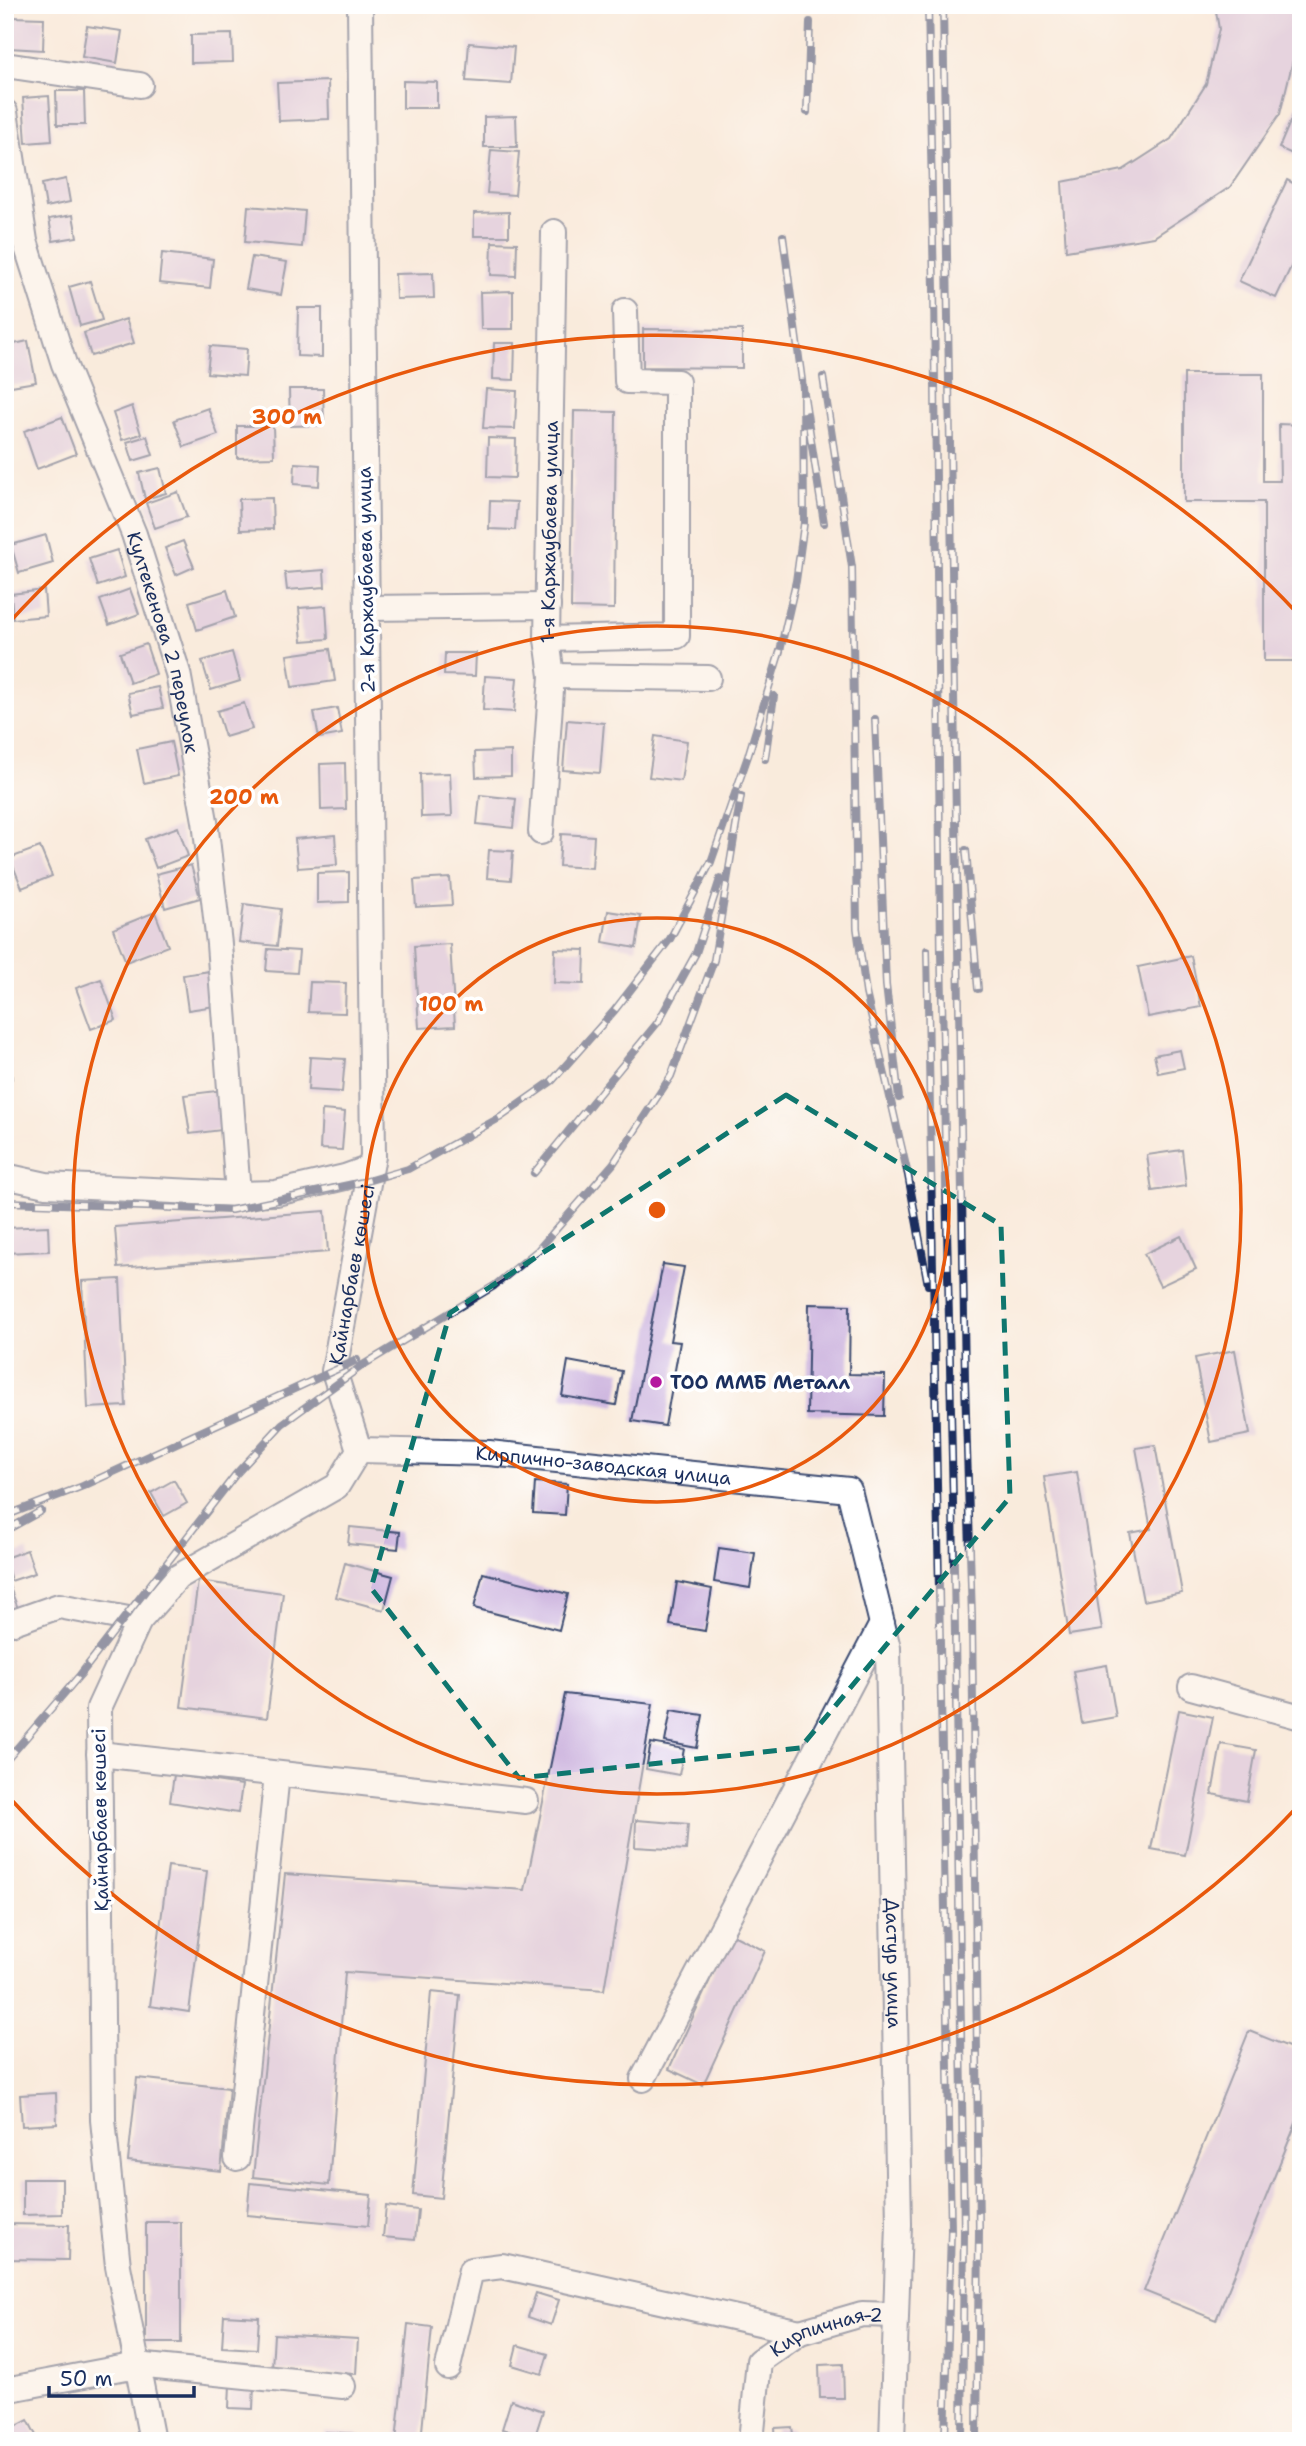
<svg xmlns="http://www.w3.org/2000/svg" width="1306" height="2446" viewBox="0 0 1306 2446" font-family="'Shantell Sans',sans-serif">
  <rect width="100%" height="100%" fill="#fff"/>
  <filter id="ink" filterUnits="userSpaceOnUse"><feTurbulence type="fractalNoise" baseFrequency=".0143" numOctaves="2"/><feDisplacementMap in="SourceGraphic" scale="14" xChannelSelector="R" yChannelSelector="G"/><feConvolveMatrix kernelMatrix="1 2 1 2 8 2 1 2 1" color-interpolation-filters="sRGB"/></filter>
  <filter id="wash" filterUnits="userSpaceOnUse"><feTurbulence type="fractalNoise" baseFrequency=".00686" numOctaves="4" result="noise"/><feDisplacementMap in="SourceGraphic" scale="28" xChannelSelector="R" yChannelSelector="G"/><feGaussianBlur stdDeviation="1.57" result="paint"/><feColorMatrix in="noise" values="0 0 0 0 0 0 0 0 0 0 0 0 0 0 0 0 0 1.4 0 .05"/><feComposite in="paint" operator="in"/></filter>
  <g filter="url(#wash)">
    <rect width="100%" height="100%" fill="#f9ebdc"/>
    <g id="blocks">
      <path fill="#ceb6df" d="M1215 5H1301V60L1294 56 1280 114 1230 187 1154 237 1066 251 1062 182 1123 170 1171 139 1206 84 1219 29Z
        M11 17 44 18 43 50 9 48Z
        M87 26 122 31 117 63 82 57Z
        M232 34 233 62 191 63V35Z
        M469 43 514 47 511 84 466 81Z
        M328 81 329 119 279 121 277 83Z
        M403 81 437 82V108H403Z
        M56 91H84L85 125H57Z
        M49 96 52 141 26 143 23 98Z
        M1301 96V158L1279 148Z
        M516 116 517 147H484V117Z
        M491 150 519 152 515 195 487 193Z
        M66 179 70 202 46 207 42 184Z
        M1287 180 1301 187V246L1276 298 1239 281Z
        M248 206 305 211 302 247 245 242Z
        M509 212V236H474V213Z
        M73 215 77 237 53 241 49 219Z
        M492 242 517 243 516 276 491 275Z
        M162 253 213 259 210 288 159 283Z
        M252 257 287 262 281 295 246 289Z
        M433 273 434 298 396 299 395 274Z
        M90 281 102 320 80 326 69 287Z
        M513 291V329H481L480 292Z
        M298 308H322V357L297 356Z
        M126 319 134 343 91 356 84 333Z
        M643 329 742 330V368L643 367Z
        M28 341 36 382 11 386 5 346Z
        M494 343H515L514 380 493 379Z
        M210 346 247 349 245 376 207 373Z
        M1184 374H1263V481H1280L1279 424 1301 425V661H1264V502H1184Z
        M289 389H323L324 425 290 426Z
        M486 389 517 391 515 429 483 428Z
        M132 406 141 434 122 440 113 413Z
        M208 408 218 435 184 447 174 420Z
        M574 411 616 412 614 609 571 608Z
        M62 417 76 454 37 469 24 431Z
        M237 426H273L274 457 237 458Z
        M147 436 153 455 133 461 127 442Z
        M488 438 516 439 515 478 487 477Z
        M295 463 320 465 319 486 294 484Z
        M160 468 166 493 145 499 139 473Z
        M178 492 187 517 155 528 146 503Z
        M272 498 273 529 240 530 239 499Z
        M490 501 517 502 515 530 489 529Z
        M46 535 53 563 19 573 11 545Z
        M183 541 194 567 176 575 165 548Z
        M117 550 125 577 98 586 89 559Z
        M324 570 325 587 287 590 285 573Z
        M130 589 139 614 109 625 100 600Z
        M44 590 46 616 13 619 11 594Z
        M227 590 235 617 197 630 189 602Z
        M326 606 328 639 302 641 299 608Z
        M146 644 156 674 130 683 120 653Z
        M330 649 335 681 292 687 287 655Z
        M232 652 240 681 211 690 202 661Z
        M445 653H476L475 676 444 675Z
        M485 676 517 678 514 712 483 710Z
        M158 687 163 708 133 714 128 693Z
        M244 703 252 729 225 737 217 711Z
        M337 708 342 734 319 738 314 712Z
        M567 720 604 723 600 773 563 770Z
        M655 736 687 741 681 781 649 777Z
        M171 742 178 776 144 783 137 749Z
        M511 751V776L476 777 475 752Z
        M345 763 346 809 321 810 320 764Z
        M450 773 452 816 421 817 420 774Z
        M480 795 516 799 513 828 477 824Z
        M178 827 188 856 156 868 145 839Z
        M561 834 594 836 592 868 559 866Z
        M335 835 337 865 298 868 295 839Z
        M40 847 52 876 22 888 10 858Z
        M489 850 513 851 511 880 487 878Z
        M191 865 200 898 165 908 156 874Z
        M349 872V902L317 903V873Z
        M450 878 452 905 416 907 414 880Z
        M244 904 281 909 277 946 239 942Z
        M608 911 641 916 636 948 603 942Z
        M155 912 168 946 126 962 113 929Z
        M450 944 455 1026 419 1028 414 946Z
        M268 949 299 951 297 973 266 971Z
        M555 949 585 950 584 984 554 983Z
        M1191 956 1201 1007 1148 1017 1138 967Z
        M210 971 215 1006 188 1010 183 975Z
        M101 979 116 1020 91 1029 76 988Z
        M310 982 346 983 345 1013 308 1012Z
        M1180 1050 1184 1068 1158 1073 1154 1055Z
        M10 1056 12 1079 5 1080V1057Z
        M310 1057 345 1059 342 1092 308 1090Z
        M224 1090 230 1129 190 1134 184 1095Z
        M322 1110 345 1112 342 1150 320 1149Z
        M1182 1150 1186 1186 1152 1191 1147 1155Z
        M325 1211 328 1252 118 1268 115 1227Z
        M48 1226 49 1251 5 1253V1228Z
        M1181 1236 1196 1269 1160 1286 1144 1254Z
        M663 1264 684 1267 670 1341 680 1342 665 1426 632 1421Z
        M120 1279 126 1406 88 1408 82 1281Z
        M809 1304 850 1305 849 1374 885 1375 884 1416 807 1414Z
        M1235 1350 1250 1434 1211 1442 1195 1358Z
        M568 1361 622 1371 616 1405 562 1396Z
        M1155 1445 1182 1593 1143 1601 1130 1533 1151 1529 1136 1448Z
        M1077 1472 1102 1630 1069 1635 1044 1477Z
        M174 1480 187 1503 164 1516 151 1493Z
        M535 1482 567 1484 565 1515 533 1513Z
        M350 1527 400 1532 398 1549 348 1544Z
        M719 1548 755 1553 750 1588 714 1582Z
        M27 1550 35 1573 11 1581 5 1558Z
        M345 1563 393 1576 384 1610 336 1597Z
        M483 1573 568 1594 559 1630 474 1608Z
        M5 1575 19 1611 5 1617Z
        M198 1581 283 1593 267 1718 181 1707Z
        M677 1582 712 1589 705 1631 670 1625Z
        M1107 1665 1116 1717 1082 1723 1073 1671Z
        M565 1694 653 1704 604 1990 345 1972 329 2185 253 2177 285 1874 525 1890Z
        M671 1710 703 1715 697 1748 665 1742Z
        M1179 1710 1213 1717 1185 1855 1151 1849Z
        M651 1743 684 1749 679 1775 646 1769Z
        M1221 1744 1256 1750 1247 1801 1212 1794Z
        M174 1775 242 1785 238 1813 170 1802Z
        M636 1820 688 1824 686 1850 635 1847Z
        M168 1866 207 1871 189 2012 150 2006Z
        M731 1934 765 1951 703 2085 669 2069Z
        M431 1992 460 1995 441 2198 413 2195Z
        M1249 2031 1301 2052V2111L1216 2320 1144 2291Z
        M137 2078 229 2088 221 2171 128 2161Z
        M56 2093 57 2124 22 2126 20 2095Z
        M23 2179H62V2214L23 2215Z
        M250 2183 371 2195 368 2226 247 2215Z
        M386 2206 418 2210 415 2240 383 2237Z
        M146 2222H181V2343H146Z
        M5 2224 69 2225 68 2260 5 2259Z
        M536 2293 559 2300 551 2325 528 2317Z
        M224 2315 259 2317 257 2349 222 2347Z
        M408 2324 432 2327 421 2441H396Z
        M274 2334 358 2339 356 2374 272 2369Z
        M517 2345 548 2354 542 2374 512 2365Z
        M843 2364 844 2398H820L819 2365Z
        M230 2384 254 2385 253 2409 229 2408Z
        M511 2400 543 2411 534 2439 502 2429Z
        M28 2420 39 2441H5V2432Z
        M792 2427 794 2441H776L775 2428Z
        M325 2432 357 2434 356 2441H325Z"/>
    </g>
  </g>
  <g filter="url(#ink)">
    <use href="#blocks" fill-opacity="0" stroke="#3c4b71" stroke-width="2"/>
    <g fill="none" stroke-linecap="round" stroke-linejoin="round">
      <g stroke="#3c4b71" stroke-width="28">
        <g id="minor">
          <path d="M5 65 140 85"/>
          <path id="s1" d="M5 112 25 241 64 364 134 534 178 673 205 821 219 944 238 1194"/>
          <path d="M367 608 548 606"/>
          <path d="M547 639 677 636V382L627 381 625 311"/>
          <path d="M552 676 708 678"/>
          <path id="s2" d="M541 832 552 676 547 639 554 232"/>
          <path d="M5 1176 46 1185 238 1194 276 1193 345 1177 370 1168"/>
          <path id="s3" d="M359 1450 489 1453 849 1490 888 1648 899 2224 892 2441"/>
          <path d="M5 1625 59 1606 139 1621"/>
          <path d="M1191 1687 1301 1717"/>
          <path d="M99 1754 526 1801"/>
          <path d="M643 2079 882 1624"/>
          <path d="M237 2158 277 1774"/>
          <path d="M448 2367 471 2270 502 2266 800 2332"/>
          <path d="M5 2390 137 2365 343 2386"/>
          <path id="s4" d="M152 2441 118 2266 103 2120 99 1708 139 1621 178 1577 337 1486 359 1450 334 1371 373 1156 360 5"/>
          <path id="s5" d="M751 2441 759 2361 800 2332 862 2314 896 2315"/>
        </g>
      </g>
      <use href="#minor" stroke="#fff" stroke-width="24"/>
      <g stroke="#1b2f5e" stroke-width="8">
        <path id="rail" d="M928 5 934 288 941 953 953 1503 964 2231 962 2441
          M943 5 965 1381 972 1618 979 2230 977 2441
          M807 112 810 22
          M783 236 803 388
          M823 377 852 567 857 928 866 993 908 1175 928 1285
          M875 719 886 985 899 1098
          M765 759 774 696
          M966 850 978 989
          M927 950 951 2230 945 2441
          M534 1173 658 1022 696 953 720 879
          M5 1202 231 1210 367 1181 408 1169 501 1117 552 1081 614 1011 670 939 711 862 748 756 780 651 796 581 804 523 803 388 824 523
          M5 1516 83 1486 357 1360
          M5 1531 41 1511
          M5 1762 80 1675 236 1474 282 1424 363 1365 494 1286 538 1250 613 1164 671 1076 714 960 741 796"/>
      </g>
      <use href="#rail" stroke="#fff" stroke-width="5" stroke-dasharray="16" stroke-linecap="butt"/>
    </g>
  </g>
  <path d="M0 0H1306V2446H0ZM786 1095 1001 1225 1010 1497 800 1748 519 1778 371 1588 450 1313Z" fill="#f9ebdc" fill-opacity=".55" fill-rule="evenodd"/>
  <path fill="none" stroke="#0f766e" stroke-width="5" stroke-dasharray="14 9" stroke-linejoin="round" d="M786 1095 1001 1225 1010 1497 800 1748 519 1778 371 1588 450 1313Z"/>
  <g fill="none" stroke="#e8590c" stroke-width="3.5">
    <circle cx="657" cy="1210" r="292"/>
    <circle cx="657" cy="1210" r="584"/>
    <path d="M1297 1807A875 875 0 0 1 7 1795M7 625A875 875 0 0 1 1297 613"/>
  </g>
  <circle fill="#b5179e" stroke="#fff" stroke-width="2.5" cx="656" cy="1382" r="7"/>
  <g text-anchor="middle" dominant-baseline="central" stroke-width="7" stroke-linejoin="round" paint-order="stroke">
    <g font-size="19" fill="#1b2f5e" stroke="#fff">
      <text stroke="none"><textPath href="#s2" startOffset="301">1-я Каржаубаева улица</textPath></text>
      <text transform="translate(366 580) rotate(-91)">2-я Каржаубаева улица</text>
      <text stroke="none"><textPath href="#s1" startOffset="556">Култекенова 2 переулок</textPath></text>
      <text stroke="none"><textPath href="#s4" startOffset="1298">Қайнарбаев көшесі</textPath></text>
      <text stroke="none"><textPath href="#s3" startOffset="245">Кирпично-заводская улица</textPath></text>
      <text transform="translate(100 1820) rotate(-91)">Қайнарбаев көшесі</text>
      <text stroke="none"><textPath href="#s3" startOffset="970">Дастур улица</textPath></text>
      <text stroke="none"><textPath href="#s5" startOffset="156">Кирпичная-2</textPath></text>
    </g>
    <g font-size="19" font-weight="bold" fill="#1b2f5e" stroke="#fff" text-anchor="start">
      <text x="670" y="1382">ТОО ММБ Металл</text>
    </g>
  </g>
  <circle cx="657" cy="1210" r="10" fill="#e8590c" stroke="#fff" stroke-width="3.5"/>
  <g font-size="21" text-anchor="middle" font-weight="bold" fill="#e8590c" stroke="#fff" stroke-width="7" stroke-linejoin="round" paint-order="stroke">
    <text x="287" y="424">300 m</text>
    <text x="244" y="804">200 m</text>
    <text x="451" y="1011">100 m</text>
  </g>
  <rect width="1306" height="2446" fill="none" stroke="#fff" stroke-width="28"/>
  <path d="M49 2386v10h145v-10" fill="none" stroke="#1b2f5e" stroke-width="3.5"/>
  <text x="60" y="2386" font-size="21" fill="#1b2f5e" stroke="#ffffff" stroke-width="5" paint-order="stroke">50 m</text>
</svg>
